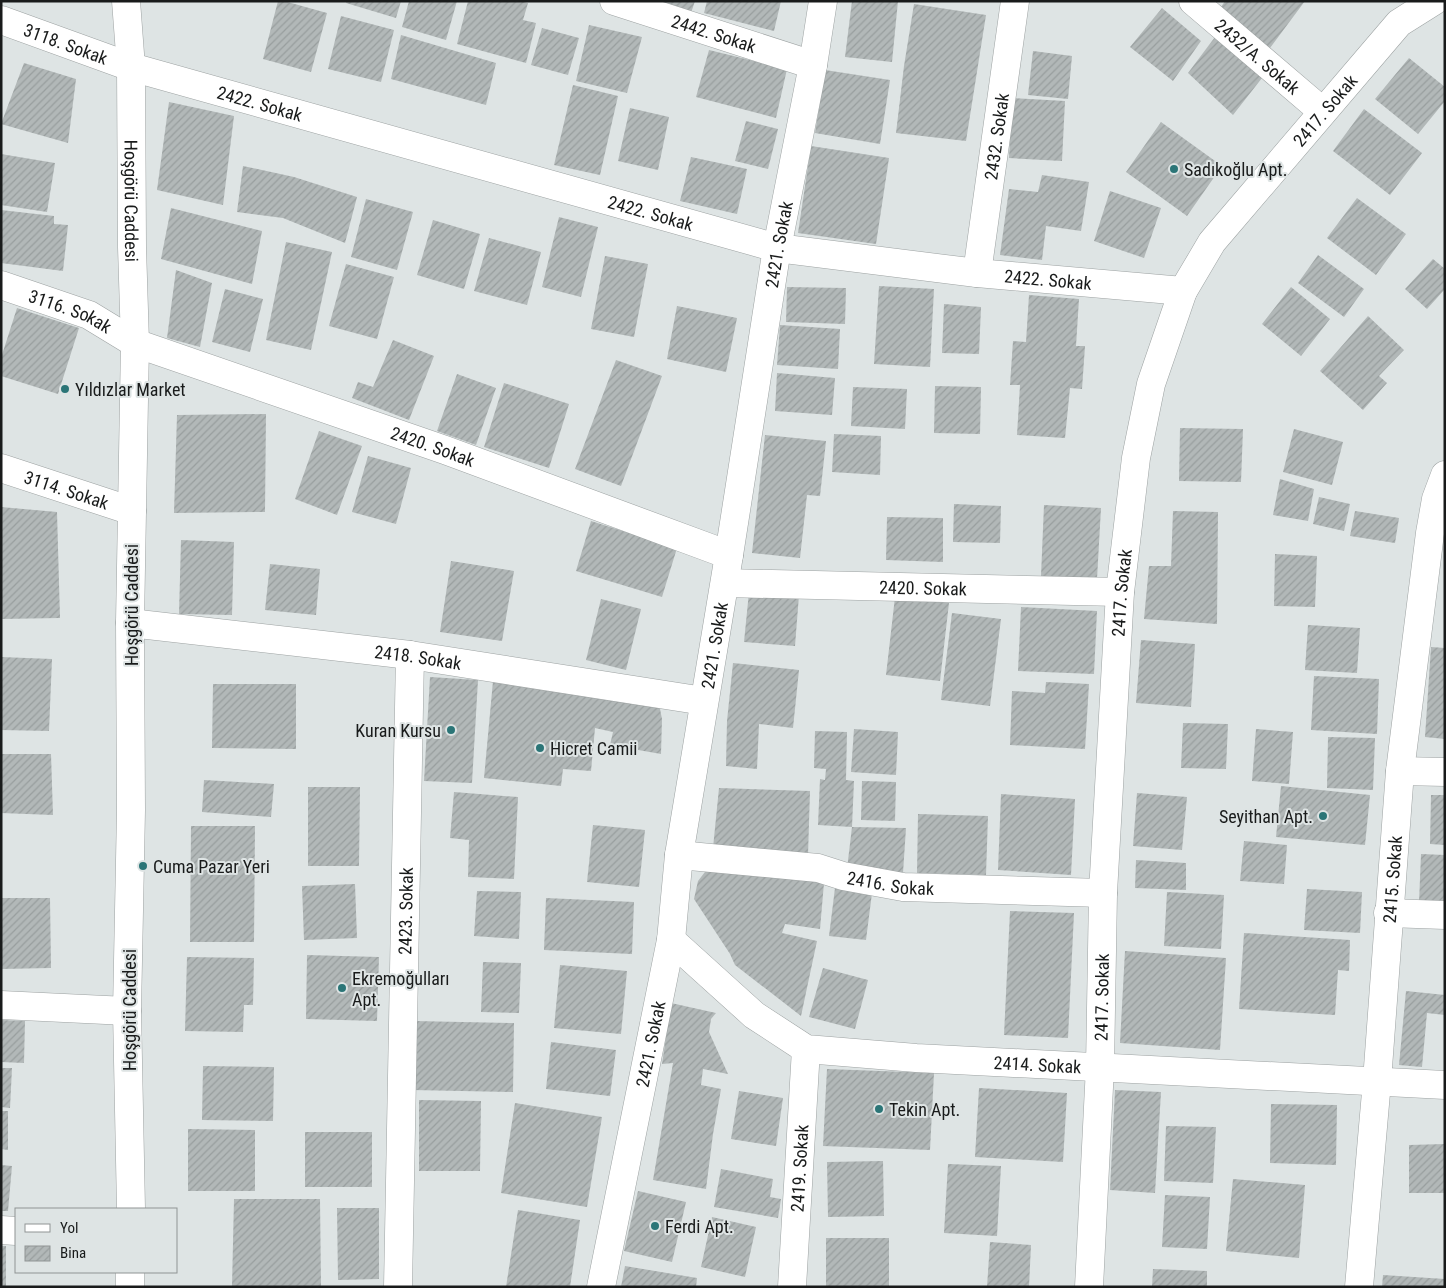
<svg xmlns="http://www.w3.org/2000/svg" width="1446" height="1288" viewBox="0 0 1446 1288" font-family="'Roboto Condensed',sans-serif">
  <defs>
    <pattern id="building-hatch" width="6" height="6" patternUnits="userSpaceOnUse" patternTransform="scale(1.25)"><rect width="6" height="6" fill="#b2b8b8"/><path d="M-1 1l2-2M0 6l6-6M5 7l2-2" fill="none" stroke="#989e9e"/></pattern>
  </defs>
  <rect width="100%" height="100%" fill="#dee4e4"/>
  <path fill="url(#building-hatch)" d="M278 1H284L327 13 311 72 263 59Z
    M347 1H401L396 18 346 3Z
    M409 1H457L446 40 402 27Z
    M468 1H520L528 3 523 20 536 23 526 63 457 44Z
    M649 1H695L691 13Z
    M707 1H781L774 31 704 13Z
    M852 1H898L892 62 845 57Z
    M1225 1H1305L1270 48 1219 10Z
    M914 4 986 15 966 141 896 133 904 66Z
    M1162 8 1201 41 1173 81 1130 47Z
    M341 16 394 30 381 82 328 69Z
    M589 25 642 37 627 93 576 81Z
    M542 28 579 38 568 75 531 65Z
    M401 35 496 63 486 105 391 79Z
    M1215 37 1262 78 1233 115 1188 73Z
    M709 50 787 69 776 118 696 97Z
    M1033 51 1072 56 1068 99 1028 95Z
    M1409 58 1445 87V101L1418 134 1375 99Z
    M24 63 76 79 68 143 1 124Z
    M825 70 890 80 880 144 815 133Z
    M573 85 618 96 600 175 554 165Z
    M1012 98 1065 101 1062 161 1009 158Z
    M169 102 234 116 223 205 157 190Z
    M630 108 669 117 658 170 618 161Z
    M1364 109 1422 153 1390 195 1333 151Z
    M746 121 778 129 768 169 735 161Z
    M1161 122 1222 166 1187 216 1126 172Z
    M811 146 889 158 876 244 798 233Z
    M1 154 55 163 47 212 1 205Z
    M691 157 747 169 737 214 680 201Z
    M243 166 294 177 357 197 345 243 283 218 237 212Z
    M1042 175 1089 182 1081 231 1046 226 1042 260 1000 255 1009 189 1038 192Z
    M1110 191 1161 208 1144 258 1094 241Z
    M1357 198 1406 234 1376 275 1327 238Z
    M366 199 413 212 397 270 351 257Z
    M171 208 262 231 252 284 161 259Z
    M1 210 54 216V224L68 225 63 271 1 263Z
    M559 217 598 227 581 297 542 287Z
    M433 220 480 234 464 289 417 275Z
    M489 238 541 252 527 305 474 291Z
    M286 242 332 252 311 350 266 340Z
    M1318 255 1364 289 1344 317 1298 283Z
    M605 256 648 264 634 337 591 329Z
    M1433 259 1445 269V289L1427 309 1405 289Z
    M346 264 394 277 377 339 329 326Z
    M176 270 212 283 200 347 167 338Z
    M879 286 934 289 930 367 874 364Z
    M787 287 846 288 845 324 786 322Z
    M1291 287 1330 319 1301 356 1262 324Z
    M225 289 263 299 250 352 212 342Z
    M1029 295 1079 299 1076 346H1085L1082 389 1070 388 1065 438 1017 435 1020 385H1010L1013 341 1026 342Z
    M944 304 981 307 979 354 942 353Z
    M677 306 737 318 726 372 667 359Z
    M17 308 79 328 58 394 1 376V358Z
    M1368 316 1404 350 1379 376 1387 383 1363 410 1320 371Z
    M780 325 840 329 838 369 777 365Z
    M393 340 434 356 409 420 352 398 358 382 373 387Z
    M616 360 662 376 621 486 575 469Z
    M777 373 835 378 832 415 775 411Z
    M457 374 496 388 476 445 437 431Z
    M504 383 569 404 549 468 484 447Z
    M935 386 981 387 980 434 934 433Z
    M853 387 907 389 905 429 851 426Z
    M266 414 265 512 174 513 177 415Z
    M1180 428 1243 429 1241 482 1179 481Z
    M1294 429 1343 442 1332 485 1283 472Z
    M319 431 362 446 337 515 295 499Z
    M834 434 881 436 880 475 832 472Z
    M765 435 826 441 820 496 807 495 800 558 752 553Z
    M368 456 411 468 396 524 352 512Z
    M1280 479 1314 489 1308 521 1273 515Z
    M1319 497 1350 504 1344 531 1313 524Z
    M954 504 1001 506 1000 543 953 542Z
    M1044 505 1101 508 1097 579 1041 576Z
    M1 507 57 512 60 618 1 619Z
    M1173 511 1218 512 1217 624 1144 619 1149 566H1171Z
    M1355 511 1399 518 1395 543 1350 536Z
    M887 517 943 518V562L886 560Z
    M591 521 677 548 662 597 576 571Z
    M181 540 234 542 232 615 179 614Z
    M1275 554 1317 556 1315 607 1274 606Z
    M451 561 514 571 502 641 440 632Z
    M270 564 320 569 316 615 265 610Z
    M749 592 799 595 795 646 744 642Z
    M895 597 949 603 940 681 886 675Z
    M601 599 641 609 626 670 586 660Z
    M1021 607 1097 611 1094 674 1018 671Z
    M952 613 1001 619 990 706 941 700Z
    M1308 625 1360 628 1357 673 1305 670Z
    M1141 640 1195 644 1191 707 1136 703Z
    M1431 647 1445 648V739L1425 737Z
    M1 657 52 659 49 731 1 730Z
    M733 663 799 670 793 728 759 724 757 769 726 766 727 721Z
    M1314 676 1379 679 1377 734 1311 730Z
    M430 677 478 680 472 783 424 781Z
    M493 681 659 704 662 719 661 754 610 745 613 732 595 728 591 771 563 769 561 786 484 778Z
    M1046 682 1089 684 1085 749 1010 745 1012 691 1045 693Z
    M213 684H296V749L212 748Z
    M1183 723 1228 724 1226 769 1181 768Z
    M854 729 898 732 896 775 851 772Z
    M1256 729 1293 732 1289 784 1252 781Z
    M815 731 847 732 846 780 854 781 852 827 818 825 820 779 825 780 826 769 814 768Z
    M1328 737 1375 738 1373 790 1327 788Z
    M1 754H51L53 815 1 813Z
    M204 780 274 784 271 817 202 812Z
    M862 781 896 782 895 821 861 820Z
    M1281 786 1370 795 1365 845 1276 837Z
    M308 787H360L359 866H308Z
    M719 788 810 791 808 855 713 848Z
    M454 792 518 797 514 879 468 877 469 840 450 838Z
    M1137 793 1187 797 1182 850 1133 846Z
    M1001 794 1075 799 1071 875 998 870Z
    M1431 795H1445V845L1430 844Z
    M918 814 988 816 986 875 917 873Z
    M593 825 645 830 639 887 587 882Z
    M191 826H255L254 942H190Z
    M852 827 906 828 903 873 847 869Z
    M1244 841 1287 845 1284 884 1240 881Z
    M1421 854 1445 855V904L1419 903Z
    M1136 860 1186 863V890L1135 888Z
    M708 868 824 883 820 929 785 924 782 933 817 941 801 1016 735 965 730 954 694 899 698 881Z
    M355 884 357 938 304 940 302 886Z
    M835 888 872 893 866 940 829 936Z
    M1307 889 1362 892 1360 933 1304 930Z
    M477 891 521 892 519 939 474 936Z
    M1167 892 1224 895 1221 949 1164 946Z
    M1 898H50L51 968 1 969Z
    M546 898 634 902 632 954 544 950Z
    M1010 911 1074 913 1068 1038 1004 1035Z
    M1244 933 1350 940 1349 971 1338 970 1335 1015 1239 1009Z
    M1125 951 1226 958 1220 1050 1120 1043Z
    M307 955 379 957 377 1021 306 1019Z
    M187 957 254 958 253 1005H244L243 1032 185 1031Z
    M483 962 521 963 519 1013 481 1012Z
    M560 965 627 971 621 1034 554 1028Z
    M823 968 868 980 855 1029 809 1017Z
    M1406 991 1445 995V1015L1427 1013 1422 1067 1399 1065Z
    M671 1003 716 1013 711 1019 709 1032 728 1074 703 1069 701 1085 721 1089 713 1134 706 1189 653 1180 673 1063 662 1064Z
    M1 1020 25 1021 24 1063 1 1062Z
    M414 1021 514 1023 513 1092 412 1090Z
    M551 1042 616 1050 610 1096 546 1089Z
    M203 1066 274 1067 273 1121 202 1120Z
    M1 1068H12L10 1108 1 1107Z
    M827 1069 934 1073 930 1150 823 1146Z
    M979 1088 1067 1093 1063 1162 975 1157Z
    M1115 1090 1161 1092 1155 1193 1110 1190Z
    M739 1091 783 1098 776 1146 731 1139Z
    M419 1100 481 1101 480 1171H419Z
    M515 1103 602 1117 587 1207 501 1193Z
    M1271 1104 1337 1105 1336 1165 1270 1163Z
    M1 1111H8V1150L1 1149Z
    M1166 1126 1216 1127 1213 1183 1164 1181Z
    M188 1129 255 1130V1191H188Z
    M305 1132H372V1187H305Z
    M1445 1144V1193H1409V1145Z
    M883 1161 884 1216 828 1217 827 1162Z
    M948 1164 1001 1166 997 1236 944 1233Z
    M1 1165 12 1166 8 1211H1Z
    M721 1169 773 1179 770 1197 781 1199 778 1218 714 1207Z
    M1233 1179 1305 1185 1299 1258 1226 1251Z
    M638 1191 686 1202 672 1262 624 1251Z
    M1165 1195 1210 1197 1207 1249 1162 1247Z
    M234 1199H320L321 1287H232Z
    M337 1208H379V1279L338 1280Z
    M518 1210 580 1220 570 1287H506Z
    M712 1217 756 1227 745 1277 701 1267Z
    M826 1238H889V1287H826Z
    M990 1242 1031 1245 1029 1287H987Z
    M1 1246H6V1287H1Z
    M625 1266 697 1278 696 1287H621Z
    M1153 1269 1207 1271V1287H1152Z
    M1383 1275 1445 1279V1287H1382Z"/>
  <g fill="none" stroke-linecap="round" stroke-linejoin="round">
    <g stroke="#9da2a2" stroke-width="29">
      <g id="minor">
        <path id="s1" d="M126 1 131 67 132 247 135 343 130 623 131 810 127 1011 131 1209"/>
        <path id="s2" d="M614 1 813 65"/>
        <path id="s3" d="M1193 1 1322 111"/>
        <path id="s4" d="M1 20 131 67 777 248 977 273 1183 291"/>
        <path id="s5" d="M977 273 1015 1"/>
        <path id="s6" d="M1 285 89 315 135 343 445 450 729 555"/>
        <path id="s7" d="M1 468 132 511"/>
        <path id="s8" d="M725 583 1120 592"/>
        <path id="s9" d="M130 623 410 655 704 701"/>
        <path d="M1400 771 1445 772"/>
        <path id="s10" d="M679 855 818 868 843 876 903 887 1103 893"/>
        <path d="M1388 913 1445 915"/>
        <path id="s11" d="M671 940 754 1015 806 1049 916 1058 1445 1085"/>
        <path d="M1 1005 127 1011"/>
        <path d="M1 1230 16 1231"/>
        <path d="M130 1287V1272"/>
        <path id="s12" d="M398 1287 410 655"/>
        <path id="s13" d="M601 1287 671 940 679 855 729 555 777 248 813 65 823 1"/>
        <path id="s14" d="M792 1287 806 1049"/>
        <path id="s15" d="M1089 1287 1100 1067 1103 893 1120 592 1136 458 1151 384 1183 291 1212 242 1399 23 1434 1"/>
        <path id="s16" d="M1359 1287 1377 1081 1400 771 1430 533 1436 499 1445 475"/>
      </g>
    </g>
    <use href="#minor" stroke="#fff" stroke-width="28"/>
  </g>
  <g fill="#2b7577" stroke="#dee4e4" stroke-width="2">
    <circle cx="1174" cy="169" r="5"/>
    <circle cx="65" cy="389" r="5"/>
    <circle cx="451" cy="730" r="5"/>
    <circle cx="540" cy="748" r="5"/>
    <circle cx="1323" cy="816" r="5"/>
    <circle cx="143" cy="866" r="5"/>
    <circle cx="342" cy="988" r="5"/>
    <circle cx="879" cy="1109" r="5"/>
    <circle cx="655" cy="1226" r="5"/>
  </g>
  <g text-anchor="middle" dominant-baseline="central" stroke-width="4" stroke-linejoin="round" paint-order="stroke">
    <g font-size="18" fill="#191b1b" stroke="#dee4e4">
      <text stroke="none"><textPath href="#s2" startOffset="105">2442. Sokak</textPath></text>
      <text stroke="none"><textPath href="#s4" startOffset="69">3118. Sokak</textPath></text>
      <text stroke="none"><textPath href="#s3" startOffset="85">2432/A. Sokak</textPath></text>
      <text stroke="none"><textPath href="#s4" startOffset="272">2422. Sokak</textPath></text>
      <text stroke="none"><textPath href="#s15" startOffset="1235">2417. Sokak</textPath></text>
      <text stroke="none"><textPath href="#s5" startOffset="138">2432. Sokak</textPath></text>
      <text stroke="none"><textPath href="#s1" startOffset="200">Hoşgörü Caddesi</textPath></text>
      <text stroke="none"><textPath href="#s4" startOffset="678">2422. Sokak</textPath></text>
      <text stroke="none"><textPath href="#s13" startOffset="1058">2421. Sokak</textPath></text>
      <text stroke="none"><textPath href="#s4" startOffset="1082">2422. Sokak</textPath></text>
      <text stroke="none"><textPath href="#s6" startOffset="74">3116. Sokak</textPath></text>
      <text stroke="none"><textPath href="#s6" startOffset="462">2420. Sokak</textPath></text>
      <text stroke="none"><textPath href="#s7" startOffset="69">3114. Sokak</textPath></text>
      <text stroke="none"><textPath href="#s8" startOffset="198">2420. Sokak</textPath></text>
      <text stroke="none"><textPath href="#s15" startOffset="695">2417. Sokak</textPath></text>
      <text transform="translate(131 605) rotate(-90)">Hoşgörü Caddesi</text>
      <text stroke="none"><textPath href="#s13" startOffset="652">2421. Sokak</textPath></text>
      <text stroke="none"><textPath href="#s9" startOffset="290">2418. Sokak</textPath></text>
      <text stroke="none"><textPath href="#s16" startOffset="409">2415. Sokak</textPath></text>
      <text stroke="none"><textPath href="#s10" startOffset="214">2416. Sokak</textPath></text>
      <text stroke="none"><textPath href="#s12" startOffset="376">2423. Sokak</textPath></text>
      <text stroke="none"><textPath href="#s15" startOffset="290">2417. Sokak</textPath></text>
      <text transform="translate(129 1010) rotate(-90)">Hoşgörü Caddesi</text>
      <text stroke="none"><textPath href="#s13" startOffset="248">2421. Sokak</textPath></text>
      <text stroke="none"><textPath href="#s11" startOffset="406">2414. Sokak</textPath></text>
      <text stroke="none"><textPath href="#s14" startOffset="119">2419. Sokak</textPath></text>
    </g>
    <g font-size="18" fill="#191b1b" stroke="#dee4e4" text-anchor="start">
      <text x="1184" y="169">Sadıkoğlu Apt.</text>
      <text x="75" y="389">Yıldızlar Market</text>
      <text x="441" y="730" text-anchor="end">Kuran Kursu</text>
      <text x="550" y="748">Hicret Camii</text>
      <text x="1313" y="816" text-anchor="end">Seyithan Apt.</text>
      <text x="153" y="866">Cuma Pazar Yeri</text>
      <text x="352" y="978">Ekremoğulları<tspan x="352" dy="21">Apt.</tspan></text>
      <text x="889" y="1109">Tekin Apt.</text>
      <text x="665" y="1226">Ferdi Apt.</text>
    </g>
  </g>
  <rect width="1446" height="1288" fill="none" stroke="#191b1b" stroke-width="5"/>
  <rect x="15" y="1208" width="162" height="65" fill="#dee4e4" stroke="#8f9494"/>
  <rect x="25" y="1224" width="25" height="8" fill="#ffffff" stroke="#8f9494"/>
  <text x="60" y="1233" font-size="15" fill="#191b1b">Yol</text>
  <rect x="25" y="1246" width="25" height="15" fill="url(#building-hatch)" stroke="#8f9494"/>
  <text x="60" y="1258" font-size="15" fill="#191b1b">Bina</text>
</svg>
